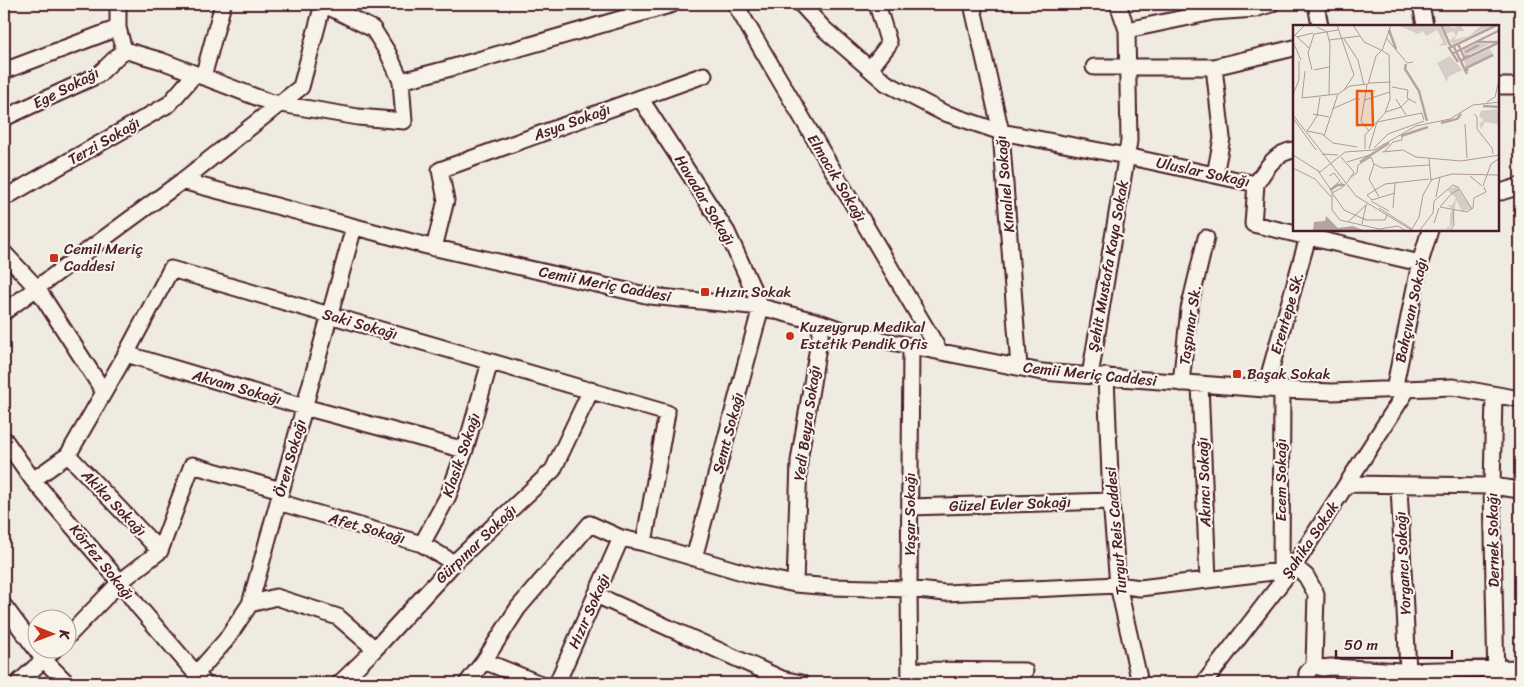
<svg xmlns="http://www.w3.org/2000/svg" width="1524" height="687" viewBox="0 0 1524 687" font-family="Sriracha,sans-serif">
  <rect width="100%" height="100%" fill="#f0ebe0"/>
  <filter id="ink" filterUnits="userSpaceOnUse"><feTurbulence type="fractalNoise" baseFrequency=".02" numOctaves="2"/><feDisplacementMap in="SourceGraphic" scale="10" xChannelSelector="R" yChannelSelector="G"/><feConvolveMatrix kernelMatrix="1 2 1 2 8 2 1 2 1" color-interpolation-filters="sRGB"/></filter>
  <g filter="url(#ink)">
    <g fill="none" stroke-linecap="round" stroke-linejoin="round">
      <g stroke="#4a1f2b" stroke-width="19">
        <path id="minor" d="M118 4V28L124 50 162 61 269 102 358 117 404 121 401 81 388 53 373 29 323 4
          M735 4 940 352
          M801 4 824 29 886 83 942 112 1001 132 1126 156 1256 184C1266 169 1274 153 1294 150
          M972 4 1001 132 1019 367
          M1118 4 1127 30
          M1316 4 1320 26
          M1421 4 1425 26
          M1213 12 1255 9 1271 4
          M1094 67H1214L1294 48
          M1214 67 1222 138 1215 175
          M870 69 889 44 877 4
          M4 71 118 28
          M203 77 223 4
          M401 81 447 69 673 4
          M1498 86H1520
          M640 98 727 232 761 307 694 558
          M4 118 98 75 124 50
          M182 181 301 87 323 4
          M1256 184 1253 224 1420 263
          M1498 191 1501 192 1520 186
          M4 198 169 104 195 74
          M434 248 446 200 440 170 704 75
          M4 253 37 288 104 392
          M4 312 182 181 427 246 650 296 761 307 822 323 856 335 1042 372 1265 389 1332 392 1453 387 1520 399
          M126 354 304 407 465 450
          M1090 376 1129 141 1127 30 1213 12 1211 4
          M1106 376 1111 501 1118 585 1140 683
          M1181 383 1189 309 1206 238
          M1200 384 1208 580
          M1265 389 1308 237
          M1394 390 1420 263 1430 230
          M1494 396 1492 486 1496 683
          M4 439 33 480 120 582 137 605 204 683
          M68 455 160 551
          M33 480 68 455 126 354 171 269 667 413 644 543
          M1347 484 1492 486 1520 490
          M1399 486 1408 671
          M278 502 422 544 454 563
          M910 507 1111 501
          M422 544 448 496 465 450 490 362
          M1281 571 1282 390
          M795 584 799 461 822 323
          M596 595 782 679 801 683
          M250 604 276 597 338 617 375 649
          M4 606 44 660 67 683
          M68 636 120 582 160 551 192 465 281 490
          M484 661 538 683
          M910 670 1025 671
          M196 674 226 640 250 604 354 227
          M18 683 54 650
          M340 683 375 649 454 563 553 470 591 390
          M467 683 484 661 518 608 590 524 621 538 644 543 752 575 795 584 832 587 909 589 945 593 1118 585 1140 588 1281 571 1294 566 1306 576 1316 594 1314 665 1322 668 1331 667 1401 671 1520 668
          M557 683 621 538
          M910 683 909 589 911 346
          M1204 683 1294 566 1407 390
          M1306 683 1307 673 1314 665"/>
      </g>
      <use href="#minor" stroke="#f7f3e8" stroke-width="15"/>
    </g>
  </g>
  <g fill="#c8321e" stroke="#f7f3e8" stroke-width="2">
    <rect x="49" y="253" width="10" height="10" rx="2.5"/>
    <rect x="700" y="287" width="10" height="10" rx="2.5"/>
    <circle cx="790" cy="336" r="5"/>
    <rect x="1232" y="369" width="10" height="10" rx="2.5"/>
  </g>
  <g text-anchor="middle" dominant-baseline="central" stroke-width="4.5" stroke-linejoin="round" paint-order="stroke">
    <g font-size="15" fill="#4a1f2b" stroke="#f7f3e8">
      <text transform="translate(66 88) rotate(-27)">Ege Sokağı</text>
      <text transform="translate(572 122) rotate(-20)">Asya Sokağı</text>
      <text transform="translate(104 141) rotate(-30)">Terzi Sokağı</text>
      <text transform="translate(1203 172) rotate(12)">Uluslar Sokağı</text>
      <text transform="translate(837 178) rotate(59)">Elmacık Sokağı</text>
      <text transform="translate(1005 184) rotate(-95)">Kınalıel Sokağı</text>
      <text transform="translate(705 200) rotate(59)">Havadar Sokağı</text>
      <text transform="translate(1108 266) rotate(-80)">Şehit Mustafa Kaya Sokak</text>
      <text transform="translate(605 284) rotate(11)">Cemii Meriç Caddesi</text>
      <text transform="translate(1411 310) rotate(-78)">Bahçıvan Sokağı</text>
      <text transform="translate(1287 313) rotate(-74)">Erentepe Sk.</text>
      <text transform="translate(360 324) rotate(16)">Saki Sokağı</text>
      <text transform="translate(1190 325) rotate(-82)">Taşpınar Sk.</text>
      <text transform="translate(1090 374) rotate(6)">Cemii Meriç Caddesi</text>
      <text transform="translate(237 387) rotate(16)">Akvam Sokağı</text>
      <text transform="translate(807 423) rotate(-82)">Yedi Beyza Sokağı</text>
      <text transform="translate(728 433) rotate(-75)">Semt Sokağı</text>
      <text transform="translate(461 455) rotate(-71)">Klasik Sokağı</text>
      <text transform="translate(290 458) rotate(-74)">Ören Sokağı</text>
      <text transform="translate(1281 480) rotate(-90)">Ecem Sokağı</text>
      <text transform="translate(1204 482) rotate(-92)">Akıncı Sokağı</text>
      <text transform="translate(114 503) rotate(46)">Akika Sokağı</text>
      <text transform="translate(1010 504) rotate(-2)">Güzel Evler Sokağı</text>
      <text transform="translate(910 514) rotate(-90)">Yaşar Sokağı</text>
      <text transform="translate(367 528) rotate(16)">Afet Sokağı</text>
      <text transform="translate(1116 531) rotate(-95)">Turgut Reis Caddesi</text>
      <text transform="translate(1310 540) rotate(-56)">Şahika Sokak</text>
      <text transform="translate(1493 540) rotate(-91)">Dernek Sokağı</text>
      <text transform="translate(476 544) rotate(-44)">Gürpınar Sokağı</text>
      <text transform="translate(102 562) rotate(51)">Körfez Sokağı</text>
      <text transform="translate(1403 563) rotate(-93)">Yorgancı Sokağı</text>
      <text transform="translate(589 611) rotate(-66)">Hızır Sokağı</text>
    </g>
    <g font-size="15" fill="#4a1f2b" stroke="#f7f3e8" text-anchor="start">
      <text x="64" y="249">Cemil Meriç<tspan x="64" dy="17">Caddesi</tspan></text>
      <text x="715" y="292">Hızır Sokak</text>
      <text x="800" y="327">Kuzeygrup Medikal<tspan x="800" dy="17">Estetik Pendik Ofis</tspan></text>
      <text x="1247" y="374">Başak Sokak</text>
    </g>
  </g>
  <g transform="translate(1293 25)">
    <rect width="206" height="206" fill="#f0ebe0"/>
    <path d="M104 0H146L155 20 146 21 150 17 144 5 133 11 130 6 125 9ZM149 0 161 3 168 0 171 6H166L161 15 176 11 189 0H200L160 19 157 15 163 11 160 6 153 9ZM182 19H197L172 31 170 25ZM197 24 203 33 200 30 174 43V47L171 36ZM157 31 172 48 169 45 155 52 154 57 144 38ZM204 84 206 99 192 97 188 104 186 99 191 95 186 91 188 86ZM163 161 179 184 169 186 163 175 160 200 155 205 153 203 157 201V188L161 185 154 180H159L163 173 154 165Z" fill="#d8cdc6"/>
    <path d="M33 191 45 203 60 201 72 206H20L21 197 32 196Z" fill="#b7a4a2"/>
    <path fill="none" stroke="#b7a4a2" stroke-width="2.5" d="M148 0 158 22M96 5 103 24M182 17H207M165 19 171 32 177 31M161 22 174 49M172 27 186 20M159 29 207 5M167 36 207 17M165 37 156 23 204 0M113 39 112 44 126 66M175 46 173 43 200 30M126 66 134 96M190 81 207 82M148 98 164 94 168 89M108 111 135 102M67 137 96 118M37 165 45 160H52"/>
    <path fill="none" stroke="#ae9998" stroke-width="1" d="M44 0 61 50 51 65M60 0 71 17 88 25M24 2 34 7 37 19 36 70M21 9 45 5M2 10 16 23M0 12 12 0M4 12 20 8M51 14 65 35 71 60M94 14 114 38 120 37M36 15 67 11M0 17 8 35M89 26 98 0M19 45 15 28 21 9M21 45 36 42M76 58 98 57M75 59 83 31 88 26M74 60 68 96 76 106M99 62 115 65 114 73 123 78M0 69 6 55V36M9 73 44 69M9 73 12 46M103 74 113 90M72 75 97 67M194 77 202 72 205 59M39 84 64 73 67 75M93 87 108 82 116 74M20 89 36 92M181 89 184 92V104L199 123 200 129M0 90 63 171 120 206M0 93 23 125M84 97 129 88 131 95M172 99 174 133M14 106 24 91 27 72M14 106 29 109 40 118 64 122M31 111 45 69 57 61 75 59M81 123 95 109 131 96M72 124V110L92 88 97 74 96 30 88 25M76 124 84 97M92 126 100 117 109 115V110M89 127 110 125 123 132 168 136 207 130M29 129 45 130M0 130 27 147 52 127 81 125 123 101 157 94 180 80 207 77M48 132 61 147 54 158M78 132 81 139 89 143 136 140M136 133 138 156M54 137 77 130M81 139 76 154 86 172M0 143 22 154 38 172M25 146 39 166V185L47 195 86 204 105 201 113 206M36 151 41 148 47 156 39 163M177 151 189 161M58 152 64 148 65 140 78 132M137 155 159 149 205 150M190 161 198 139 207 133M39 168 50 162 48 157M40 169 51 185 73 195H92L94 190M143 172 147 152M181 173 193 167 191 162M79 175 74 170 92 159 136 154M79 175 102 168M78 176 96 186M147 182 174 187 180 183 181 173M147 182 159 168 167 164M86 183 119 204M100 183 102 158M55 197 75 178M141 198 146 183M69 199 73 180M119 204 126 192 130 170 138 156M127 205 140 188 141 176 160 160 165 162 179 184M157 206 161 200 160 185"/>
    <path fill="#e8590c" fill-opacity="0.15" stroke="#e8590c" stroke-width="2.5" d="M64 66H79L80 100H64Z"/>
    <rect width="206" height="206" fill="none" stroke="#4a1f2b" stroke-width="2.5"/>
  </g>
  <rect width="1524" height="687" fill="none" stroke="#f7f3e8" stroke-width="20"/>
  <rect x="10" y="10" width="1504" height="667" fill="none" stroke="#4a1f2b" stroke-width="2" filter="url(#ink)"/>
  <g transform="translate(52 634) rotate(91)"><circle r="24" fill="#f7f3e8" stroke="#b29e9c"/>
  <path d="M0-4L9 19L0 12L-9 19Z" fill="#c8321e"/>
  <text y="-8" font-size="14" font-weight="bold" text-anchor="middle" fill="#4a1f2b">K</text>
  </g>
  <path d="M1336 650v8h116v-8" fill="none" stroke="#4a1f2b" stroke-width="2.5"/>
  <text x="1344" y="650" font-size="15" fill="#4a1f2b" stroke="#f7f3e8" stroke-width="4" paint-order="stroke">50 m</text>
</svg>
